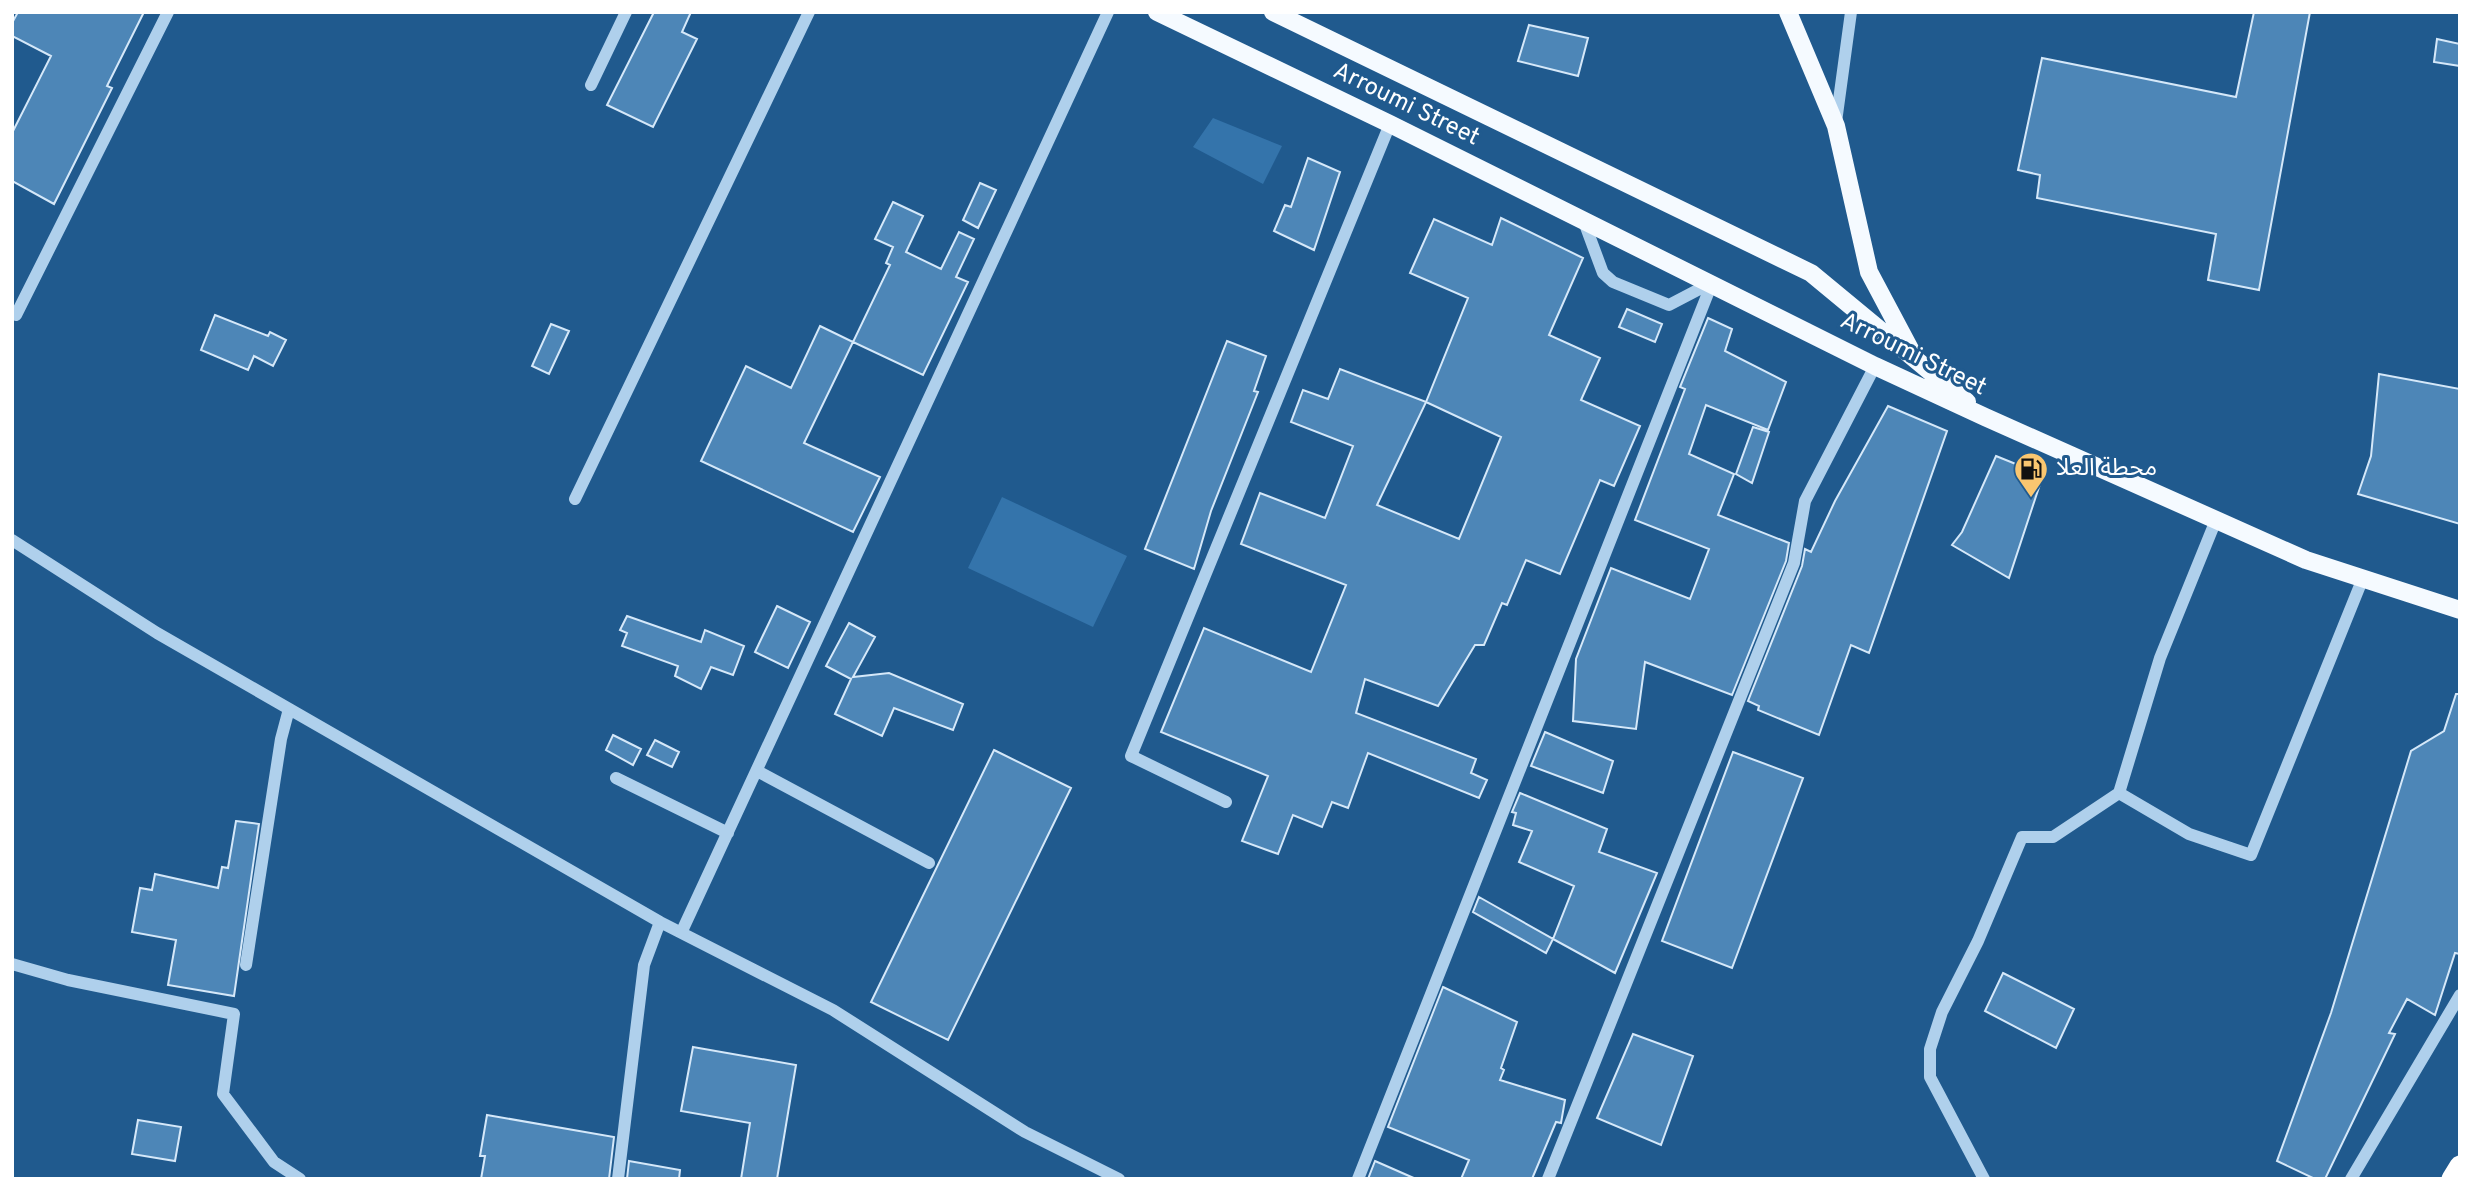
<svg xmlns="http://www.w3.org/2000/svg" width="2472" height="1191" viewBox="0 0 2472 1191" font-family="Overpass,'Noto Sans Arabic',sans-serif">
  <rect width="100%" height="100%" fill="#205a8e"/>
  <path fill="#3474ab" d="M1213 118 1282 146 1263 184 1193 147Z
    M1002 497 1127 556 1093 627 968 568Z"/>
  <path fill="#4d86b7" stroke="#d5e8f9" stroke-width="2" fill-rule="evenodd" d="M18 12H144L107 86 112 88 54 204 12 181V133L51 56 12 36V23Z
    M654 12H691L682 32 697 39 653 127 607 105Z
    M2254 12H2310L2259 290 2208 280 2216 234 2037 198 2040 175 2018 170 2042 58 2236 97Z
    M1529 25 1588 38 1578 76 1518 61Z
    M2437 39 2460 44V66L2434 62Z
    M1308 158 1340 172 1314 250 1274 231 1285 205 1291 207Z
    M980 183 996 190 978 228 963 220Z
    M893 202 923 216 906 252 941 269 959 232 974 239 956 277 968 282 923 375 853 342 890 265 886 263 893 247 875 239Z
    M1501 218 1583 258 1549 335 1600 358 1581 400 1640 426 1614 486 1600 480 1560 574 1526 560 1507 605 1502 603 1484 645H1475L1438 706 1365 679 1356 713 1476 759 1471 773 1487 780 1479 798 1368 753 1348 808 1332 802 1322 827 1293 815 1278 854 1242 841 1268 776 1161 732 1204 628 1311 672 1346 585 1241 544 1260 493 1325 518 1353 446 1291 422 1303 390 1328 399 1340 369 1426 402 1468 298 1410 273 1434 219 1492 245ZM1426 402 1501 437 1459 539 1377 505Z
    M1627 309 1662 324 1655 342 1619 327Z
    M215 315 268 336 270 332 286 340 273 366 254 356 248 370 201 350Z
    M1708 318 1732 329 1725 351 1786 382 1768 430 1706 405 1689 454 1734 474 1718 515 1789 543 1786 561 1732 695 1645 662 1636 729 1573 721 1576 659 1611 568 1690 599 1709 549 1635 520 1685 389 1680 387Z
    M551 324 569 331 549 374 532 366Z
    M820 326 853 342 804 443 880 477 853 532 701 461 746 366 791 388Z
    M1227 341 1266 356 1254 391 1258 392 1211 511 1194 569 1145 549Z
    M2379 374 2460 389V524L2358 494 2371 456Z
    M1888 406 1947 431 1869 653 1851 645 1819 735 1758 710 1759 706 1748 701 1802 566 1805 549 1811 552 1835 501Z
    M1753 427 1769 432 1752 483 1736 474Z
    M1996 456 2043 475 2009 578 1952 545 1962 532Z
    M777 606 810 622 788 668 755 652Z
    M627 616 701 642 705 630 744 646 733 675 711 667 701 689 675 676 678 666 622 646 627 633 620 630Z
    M849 623 875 637 853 677 889 673 963 704 953 730 894 708 882 736 835 714 851 679 826 666Z
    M2456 694H2460V954L2455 953 2435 1015 2407 999 2389 1033 2395 1034 2325 1179H2315L2277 1161 2331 1013 2411 751 2444 731Z
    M1545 732 1613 761 1603 793 1531 766Z
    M613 735 641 749 633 765 606 750Z
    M655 740 679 752 672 767 647 755Z
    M994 750 1071 788 948 1040 871 1002Z
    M1733 752 1803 778 1732 968 1662 941Z
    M1520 793 1607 829 1599 852 1657 873 1615 973 1553 939 1574 886 1519 862 1532 831 1513 825 1516 813 1512 812Z
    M236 821 259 824 234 996 168 985 176 940 132 932 140 888 152 890 155 874 218 888 222 867 228 868Z
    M1479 897 1553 939 1546 953 1473 912Z
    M2003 973 2074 1009 2056 1048 1985 1011Z
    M1443 987 1517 1022 1501 1068 1504 1070 1500 1080 1565 1100 1561 1123 1556 1122 1532 1179H1461L1469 1160 1388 1127Z
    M1633 1034 1693 1056 1661 1145 1597 1118Z
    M693 1047 796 1065 777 1179H741L750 1123 681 1111Z
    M487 1115 614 1137 609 1179H481L485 1156H480Z
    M138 1120 181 1127 175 1161 132 1154Z
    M629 1161 680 1170 679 1179H627Z
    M1375 1161 1416 1179H1368Z"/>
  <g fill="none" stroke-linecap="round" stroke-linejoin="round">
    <path stroke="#afd0ec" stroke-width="12" d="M591 85 626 12
      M1836 122 1851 12
      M1583 219 1603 273 1613 282 1669 305 1711 283
      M16 315 168 12
      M575 499 809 12
      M12 540 157 633 660 922 833 1010 1025 1132 1119 1179
      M757 771 929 863
      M616 778 728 833
      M2119 793 2189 834 2251 855 2363 578
      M1226 802 1131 756 1390 124
      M682 931 1108 12
      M12 964 68 980 234 1014 223 1094 274 1162 300 1179
      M246 965 281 739 289 709
      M618 1179 644 965 660 922
      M1358 1179 1712 283
      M1548 1179 1794 563 1805 501 1875 366
      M1984 1179 1930 1077V1049L1942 1012 1978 941 2022 837H2053L2119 793 2160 658 2216 520
      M2351 1179 2460 995"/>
    <path stroke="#f5faff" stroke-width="18" d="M1157 12 1390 124 1875 366 1985 417 2306 560 2460 610
      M1273 12 1811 273 1967 402
      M1788 12 1836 126 1869 272 1911 351"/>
    <path stroke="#fff" stroke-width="21" d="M2452 1179 2460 1166"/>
  </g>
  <defs>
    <g id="fuel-pin" transform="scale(1.75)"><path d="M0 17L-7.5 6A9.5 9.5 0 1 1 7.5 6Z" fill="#f9c670" stroke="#205a8e"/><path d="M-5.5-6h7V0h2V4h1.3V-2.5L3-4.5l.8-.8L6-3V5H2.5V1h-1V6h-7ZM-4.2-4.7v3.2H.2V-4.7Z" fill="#111"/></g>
  </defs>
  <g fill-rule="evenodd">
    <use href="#fuel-pin" x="2031" y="469"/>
  </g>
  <g text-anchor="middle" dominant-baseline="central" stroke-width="6" stroke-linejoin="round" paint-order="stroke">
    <g font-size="24" fill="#fff" stroke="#205a8e">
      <text transform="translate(1406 105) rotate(26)">Arroumi Street</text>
      <text transform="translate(1913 355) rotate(26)">Arroumi Street</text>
    </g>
    <g font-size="24" fill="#fff" stroke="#205a8e" text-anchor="start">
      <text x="2056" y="469">محطة العلا</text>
    </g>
  </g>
  <rect width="2472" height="1191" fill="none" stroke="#ffffff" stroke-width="28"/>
</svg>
